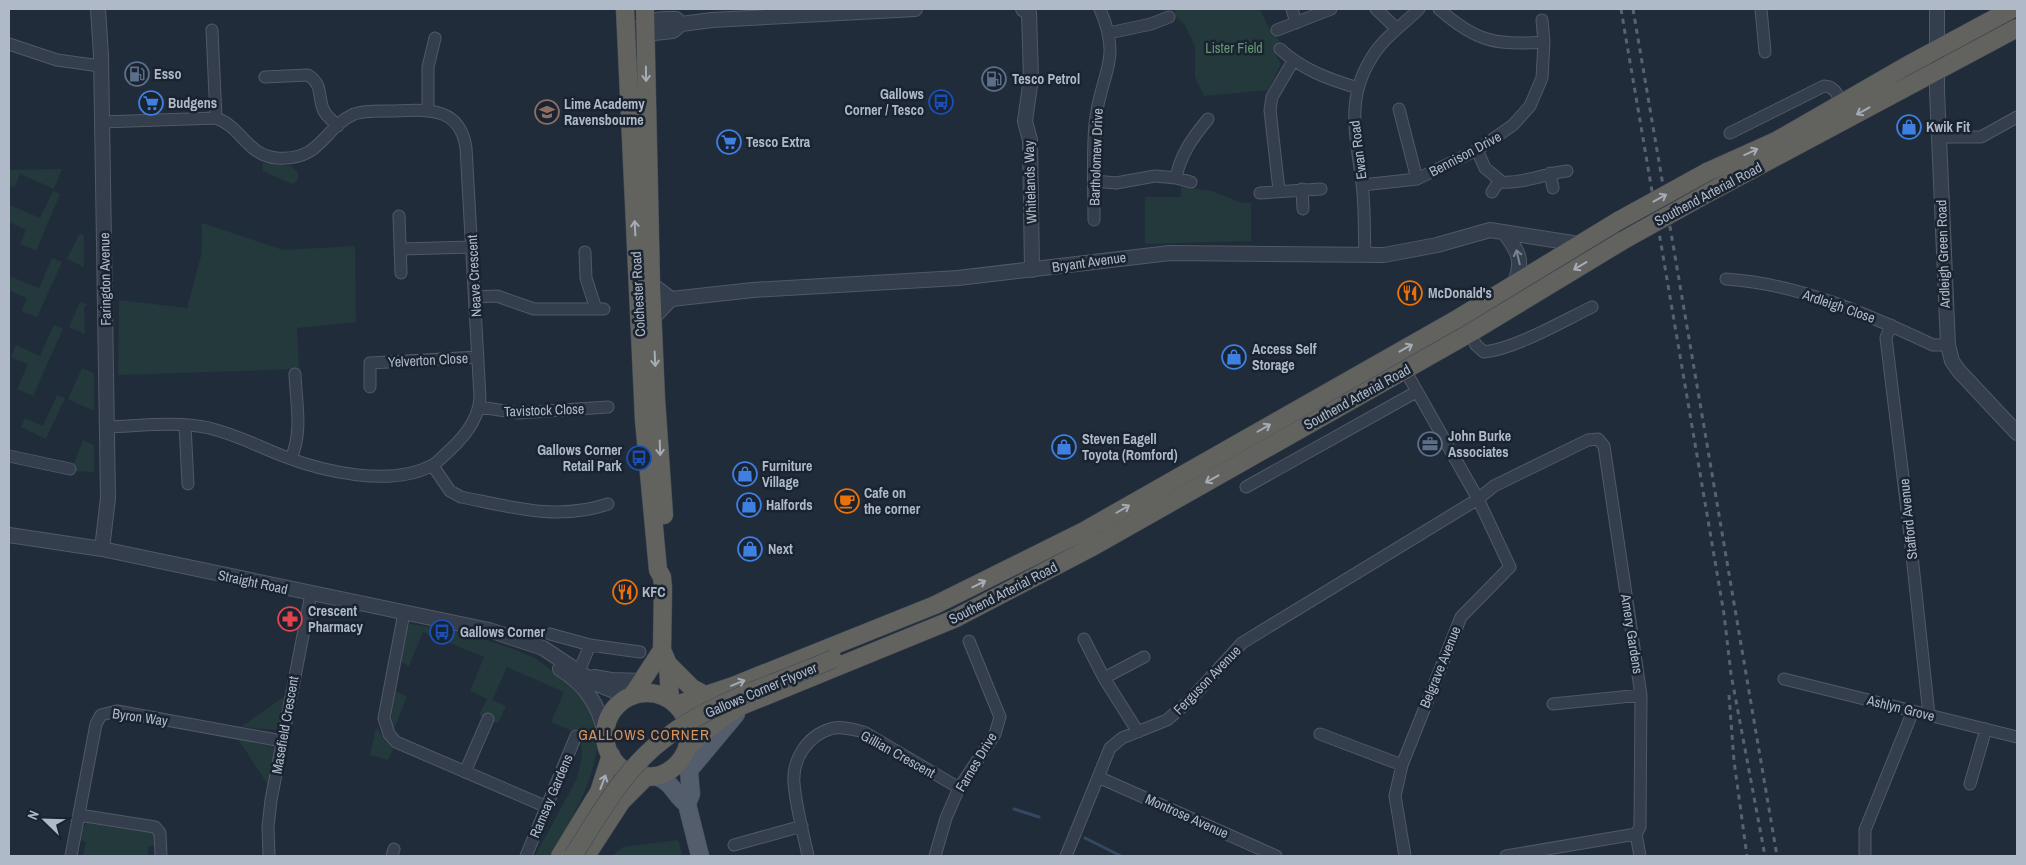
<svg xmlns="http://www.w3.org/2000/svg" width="2026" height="865" viewBox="0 0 2026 865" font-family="'Archivo Narrow',sans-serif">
  <rect width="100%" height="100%" fill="#212c3b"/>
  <path fill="#23393c" d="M1175 9H1260L1270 30 1282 44 1274 52 1281 64 1268 90 1204 96 1195 77V47L1185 25 1175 15Z
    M263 163 291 166 298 173V180L292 184 262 171Z
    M62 169 54 189 20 174 14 188 9 185V170Z
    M1181 187 1212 191 1242 203H1251V241L1145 244V197H1181Z
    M53 191 60 194 36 251 20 244 26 230 9 222 10 205 40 218Z
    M202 223 283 250 355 246 356 322 297 328 299 369 118 375 119 300 187 308 202 252Z
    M80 233 84 235V267L67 259Z
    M52 258 62 262 37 317 21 311 27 298 9 290V276L39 288Z
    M80 302 88 305 84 307 85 334 69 327Z
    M54 325 63 329 33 396 17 389 28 364 11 357 16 345 40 356Z
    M82 368 94 373V411L68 399Z
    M57 395 65 398 46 439 21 427 25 418 43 426Z
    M83 440 94 445V472L71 471Z
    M410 624C445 628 505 643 536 659 546 665 555 674 563 681L567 680C573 686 581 692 586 699 618 748 574 813 551 856H535L577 778 582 757 581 735 551 722 564 692 507 667 492 700 506 706 498 723 479 715 487 699 470 691 484 657 423 632 409 666 401 662 407 627Z
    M395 691 407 696 394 729 391 722Z
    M285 696 279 726 276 730 241 727Z
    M376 728 393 749 388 760 370 755Z
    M238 739 273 747 275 753 268 785Z
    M87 822 144 828 152 831 157 836V846H148V856H83L86 842 78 840 80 830Z
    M678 840 683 856H612L623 847Z"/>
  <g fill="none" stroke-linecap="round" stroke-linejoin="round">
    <path stroke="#344763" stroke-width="3" d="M1014 809 1039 817
      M1085 838 1121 856"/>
    <g stroke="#505966" stroke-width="13">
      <path id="minor" d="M1292 9 1296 23
        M1376 9 1397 29
        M1439 9C1475 41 1496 46 1544 42
        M1761 9 1765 52
        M212 30 216 118
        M1277 30 1331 9
        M1109 33 1151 24 1169 17
        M9 44 57 60 100 66
        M1280 49C1303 70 1328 79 1358 88
        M265 77 308 75C324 85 317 97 324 111 327 117 333 121 338 126
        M1399 109 1417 179
        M428 110V67L435 38
        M102 122 216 118C242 127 246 155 277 158 322 161 323 128 354 114 365 110 380 111 392 111 425 110 460 105 466 148L480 397C479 418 466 435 451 449 445 454 438 463 431 466 390 487 324 472 283 456 257 446 238 435 209 428 176 421 140 426 107 427
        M1730 133 1824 86C1835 86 1838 96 1842 104
        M1939 137H1981L2017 117
        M1477 150 1485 168 1502 182C1523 184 1546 173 1567 171
        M1550 173 1553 188
        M1176 178C1180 155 1193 137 1208 119
        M1095 181 1116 183 1155 176 1176 178 1191 182
        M1362 185 1417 179 1477 150 1513 125 1530 106 1542 78 1544 42 1542 20
        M1302 189 1303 209
        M1279 190 1270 110 1272 97 1293 61
        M1492 192 1499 181
        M1260 193 1321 189
        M399 216 401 273
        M1094 220C1094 188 1092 156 1095 124 1100 72 1123 63 1100 9
        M401 249 472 247
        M585 252 586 278 596 309
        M1365 255C1364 231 1365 207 1362 183 1356 133 1344 96 1376 51 1387 35 1405 23 1419 9
        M1726 279C1800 284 1867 314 1933 345H1948
        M476 297 497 296 534 309H604
        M1891 325 1886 338 1908 518 1929 715
        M1470 333 1476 345 1484 352C1515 349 1563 321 1592 307
        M1405 370 1478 499 1510 567 1461 617 1402 765 1395 796 1405 856
        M370 387V363L478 357
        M480 407 518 413 608 407
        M185 425 188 484
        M9 456 70 469
        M291 458C303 432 296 402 295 374
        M433 466 450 491 461 497C511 507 558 521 608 504
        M1246 487 1416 392
        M404 613 384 718 389 734 396 742 547 807
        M550 634 590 645 640 652
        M1084 639 1104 678
        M579 671 590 645
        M1784 679 2017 737
        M1553 704 1641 695
        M1138 732 1104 678 1144 657
        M1320 734 1402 765
        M465 772 488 719
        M1098 777 1276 856
        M1970 784 1986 729
        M79 815 155 827 160 833 161 856
        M1636 834 1640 856
        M734 845 802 826
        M71 856 96 724 101 715 117 711 282 741
        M269 856 268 827 271 800 311 594
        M392 856 394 849
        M526 856 576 736
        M808 856C803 832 796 808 794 783 792 760 807 736 830 729 840 725 854 730 864 732L959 788
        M935 856 946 818 959 788 995 734 1000 717 969 641
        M1066 856 1110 748 1122 738 1167 720 1189 701 1242 643 1478 499 1494 486 1588 440 1598 439 1604 446 1641 695 1640 827 1636 834 1506 856
        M1865 856V830L1913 711"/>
    </g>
    <g stroke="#505966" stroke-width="16">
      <path id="tertiary" d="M98 9 101 55 108 498 102 549
        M1023 9 1029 13 1031 78 1025 121 1030 140 1032 270
        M1937 9V91L1948 345 1952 361 1959 371 2017 433
        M646 25C655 18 664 19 676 19L681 24
        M627 56 637 47V30L644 24 654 33 673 31 681 24 712 20 915 9
        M1504 232C1519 252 1524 261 1514 285
        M651 284 671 299 753 290 958 278 1170 253 1384 255 1437 245 1490 230 1579 244
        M653 318 671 299
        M9 535 102 549 489 630 543 648 597 684 629 697
        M560 669C586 685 599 705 605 734
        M594 677 611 680 642 681"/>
    </g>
    <g stroke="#3e4755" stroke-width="19">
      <path id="primary" d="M687 749 691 794 687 804 700 856
        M690 769 736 714
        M654 776C672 780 674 795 687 804"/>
    </g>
    <g stroke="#404956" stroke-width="19">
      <path id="trunk" d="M625 9 644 420 658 570 662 577 663 588 662 650 668 664 670 700
        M645 9 651 284 656 399 664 515
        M1707 172 1776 141 1908 65 2012 9
        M1710 192 2017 28
        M668 664 692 688 703 694
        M605 735a42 42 0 1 1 84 0a42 42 0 1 1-84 0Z
        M632 696 662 650
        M676 705 733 686 935 605 1084 531 1457 319 1618 221
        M689 745 721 719 741 706 954 619 1094 546 1470 333 1622 241
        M560 856 599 792 611 755
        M586 856 621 802 647 776"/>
    </g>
    <use href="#minor" stroke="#353e4c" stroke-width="11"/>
    <use href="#tertiary" stroke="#353e4c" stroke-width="14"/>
    <use href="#primary" stroke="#535d6c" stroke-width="18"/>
    <use href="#trunk" stroke="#62625e" stroke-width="18"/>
    <path stroke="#576273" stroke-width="3" stroke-dasharray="5 5" stroke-linecap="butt" d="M1621 9 1724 614 1731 674 1765 856
      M1633 9 1777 856
      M1729 695 1734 761 1747 856"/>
    <g stroke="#404956" stroke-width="19" stroke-linecap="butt">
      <path id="trunk-bridge" d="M1618 221 1707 172
        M1622 241 1710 192
        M573 856C599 815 624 769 664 739 714 700 776 684 833 659"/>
    </g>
    <use href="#trunk-bridge" stroke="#62625e" stroke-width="18"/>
  </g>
  <defs><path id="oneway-shaft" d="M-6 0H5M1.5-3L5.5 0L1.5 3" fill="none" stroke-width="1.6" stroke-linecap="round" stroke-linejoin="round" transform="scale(1.25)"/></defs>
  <g stroke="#a4acb8">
    <use href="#oneway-shaft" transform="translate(646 74) rotate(89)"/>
    <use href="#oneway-shaft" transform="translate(1863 111) rotate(151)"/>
    <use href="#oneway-shaft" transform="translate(1751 152) rotate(-25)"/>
    <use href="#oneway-shaft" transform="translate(1660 198) rotate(-29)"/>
    <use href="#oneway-shaft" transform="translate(635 228) rotate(-93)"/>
    <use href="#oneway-shaft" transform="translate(1580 266) rotate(149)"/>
    <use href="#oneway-shaft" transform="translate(1406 348) rotate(-29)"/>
    <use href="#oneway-shaft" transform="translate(655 359) rotate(87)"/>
    <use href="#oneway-shaft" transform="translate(1264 428) rotate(-30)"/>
    <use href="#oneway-shaft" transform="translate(660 448) rotate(88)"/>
    <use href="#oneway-shaft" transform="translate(1212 479) rotate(151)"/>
    <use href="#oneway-shaft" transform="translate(1123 509) rotate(-30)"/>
    <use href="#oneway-shaft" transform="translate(979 584) rotate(-26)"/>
    <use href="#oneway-shaft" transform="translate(738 683) rotate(-22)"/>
    <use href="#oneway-shaft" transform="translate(603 782) rotate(-69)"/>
  </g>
  <use stroke="#798290" href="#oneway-shaft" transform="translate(1518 257) rotate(-103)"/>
  <defs>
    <g id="fuel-ring" transform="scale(1.25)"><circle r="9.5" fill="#1a2330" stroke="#5c6f8a" stroke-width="1.5"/><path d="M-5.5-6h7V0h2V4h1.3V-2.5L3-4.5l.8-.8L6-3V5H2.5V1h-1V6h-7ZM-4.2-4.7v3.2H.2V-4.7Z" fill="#5c6f8a"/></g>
    <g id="bus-ring" transform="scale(1.25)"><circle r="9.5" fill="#1a2330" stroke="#1a4fb4" stroke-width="1.5"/><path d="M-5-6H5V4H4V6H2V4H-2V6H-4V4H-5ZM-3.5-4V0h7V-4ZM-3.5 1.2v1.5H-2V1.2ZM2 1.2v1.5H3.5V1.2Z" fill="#1a4fb4"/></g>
    <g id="supermarket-ring" transform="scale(1.25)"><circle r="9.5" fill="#1a2330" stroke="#3f7fe0" stroke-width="1.5"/><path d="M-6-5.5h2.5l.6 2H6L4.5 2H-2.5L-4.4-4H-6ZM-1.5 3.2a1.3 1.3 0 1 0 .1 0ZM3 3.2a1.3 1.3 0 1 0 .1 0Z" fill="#3f7fe0"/></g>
    <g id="school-ring" transform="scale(1.25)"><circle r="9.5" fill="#1a2330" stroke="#8d6e63" stroke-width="1.5"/><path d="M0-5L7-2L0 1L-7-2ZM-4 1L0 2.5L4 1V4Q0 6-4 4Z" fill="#8d6e63"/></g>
    <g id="shop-ring" transform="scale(1.25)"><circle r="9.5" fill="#1a2330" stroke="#3f7fe0" stroke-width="1.5"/><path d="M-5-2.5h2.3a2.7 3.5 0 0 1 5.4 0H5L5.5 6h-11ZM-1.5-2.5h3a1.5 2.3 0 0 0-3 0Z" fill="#3f7fe0"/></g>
    <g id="restaurant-ring" transform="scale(1.25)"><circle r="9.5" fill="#1a2330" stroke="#e8710a" stroke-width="1.5"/><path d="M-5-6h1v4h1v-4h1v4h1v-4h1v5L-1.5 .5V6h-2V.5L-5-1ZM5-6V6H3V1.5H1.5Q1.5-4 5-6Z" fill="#e8710a"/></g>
    <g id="office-ring" transform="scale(1.25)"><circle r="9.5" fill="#1a2330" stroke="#5c6f8a" stroke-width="1.5"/><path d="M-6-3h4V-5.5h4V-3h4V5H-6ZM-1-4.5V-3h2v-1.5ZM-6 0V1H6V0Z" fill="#5c6f8a"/></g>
    <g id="cafe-ring" transform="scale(1.25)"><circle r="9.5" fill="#1a2330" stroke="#e8710a" stroke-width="1.5"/><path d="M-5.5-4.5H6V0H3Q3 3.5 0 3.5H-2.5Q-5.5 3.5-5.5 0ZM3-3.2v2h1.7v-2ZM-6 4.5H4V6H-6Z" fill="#e8710a"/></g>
    <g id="pharmacy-ring" transform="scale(1.25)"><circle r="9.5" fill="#1a2330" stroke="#e0444e" stroke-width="1.5"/><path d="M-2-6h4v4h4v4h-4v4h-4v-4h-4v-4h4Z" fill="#e0444e"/></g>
  </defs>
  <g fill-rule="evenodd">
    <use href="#fuel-ring" x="137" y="74"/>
    <use href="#fuel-ring" x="994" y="79"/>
    <use href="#bus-ring" x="941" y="102"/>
    <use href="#supermarket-ring" x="151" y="103"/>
    <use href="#school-ring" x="547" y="112"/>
    <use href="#shop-ring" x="1909" y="127"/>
    <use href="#supermarket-ring" x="729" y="142"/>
    <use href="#restaurant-ring" x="1410" y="293"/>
    <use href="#shop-ring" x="1234" y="357"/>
    <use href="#office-ring" x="1430" y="444"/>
    <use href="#shop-ring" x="1064" y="447"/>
    <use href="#bus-ring" x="639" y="458"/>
    <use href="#shop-ring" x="745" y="474"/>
    <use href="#cafe-ring" x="847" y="501"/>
    <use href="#shop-ring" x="749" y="505"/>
    <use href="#shop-ring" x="750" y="549"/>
    <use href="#restaurant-ring" x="625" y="592"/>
    <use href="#pharmacy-ring" x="290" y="619"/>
    <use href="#bus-ring" x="442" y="632"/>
  </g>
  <g text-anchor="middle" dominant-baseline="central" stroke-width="5" stroke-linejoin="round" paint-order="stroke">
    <g font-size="14" fill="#669a72" stroke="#1a2330">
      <text x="1234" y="48">Lister Field</text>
    </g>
    <g font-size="14" font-weight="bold" fill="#b0b9c8" stroke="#1a2330" text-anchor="start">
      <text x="154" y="74">Esso</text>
      <text x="1012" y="79">Tesco Petrol</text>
      <text x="924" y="94" text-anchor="end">Gallows<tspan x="924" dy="16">Corner / Tesco</tspan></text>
      <text x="168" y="103">Budgens</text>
      <text x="564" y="104">Lime Academy<tspan x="564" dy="16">Ravensbourne</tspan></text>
      <text x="1926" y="127">Kwik Fit</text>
      <text x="746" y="142">Tesco Extra</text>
      <text x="1428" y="293">McDonald's</text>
      <text x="1252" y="349">Access Self<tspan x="1252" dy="16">Storage</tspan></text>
      <text x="1448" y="436">John Burke<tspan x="1448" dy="16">Associates</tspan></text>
      <text x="1082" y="439">Steven Eagell<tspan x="1082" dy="16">Toyota (Romford)</tspan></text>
      <text x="622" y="450" text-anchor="end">Gallows Corner<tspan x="622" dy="16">Retail Park</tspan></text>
      <text x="762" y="466">Furniture<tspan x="762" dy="16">Village</tspan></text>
      <text x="864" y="493">Cafe on<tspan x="864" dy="16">the corner</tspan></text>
      <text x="766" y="505">Halfords</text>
      <text x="768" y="549">Next</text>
      <text x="642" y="592">KFC</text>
      <text x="308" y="611">Crescent<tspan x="308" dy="16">Pharmacy</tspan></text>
      <text x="460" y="632">Gallows Corner</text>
    </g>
    <g font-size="14" fill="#b0b9c8" stroke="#1a2330">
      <text transform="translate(1358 150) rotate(-97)">Ewan Road</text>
      <text transform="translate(1465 154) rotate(-28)">Bennison Drive</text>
      <text transform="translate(1096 157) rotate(-88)">Bartholomew Drive</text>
      <text transform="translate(1030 182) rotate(-92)">Whitelands Way</text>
      <text transform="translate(1708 194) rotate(-28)">Southend Arterial Road</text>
      <text transform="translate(1943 254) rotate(-92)">Ardleigh Green Road</text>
      <text transform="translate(1089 262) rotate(-8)">Bryant Avenue</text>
      <text transform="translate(474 276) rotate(-93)">Neave Crescent</text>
      <text transform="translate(105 279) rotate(-91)">Faringdon Avenue</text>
      <text transform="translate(638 294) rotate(-93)">Colchester Road</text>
      <text transform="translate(1839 306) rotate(19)">Ardleigh Close</text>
      <text transform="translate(428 360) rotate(-3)">Yelverton Close</text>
      <text transform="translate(1357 397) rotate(-29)">Southend Arterial Road</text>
      <text transform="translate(544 410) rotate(-2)">Tavistock Close</text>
      <text transform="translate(1908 519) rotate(-96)">Stafford Avenue</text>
      <text transform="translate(253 582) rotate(12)">Straight Road</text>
      <text transform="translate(1003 593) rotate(-27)">Southend Arterial Road</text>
      <text transform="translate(1632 634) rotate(81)">Amery Gardens</text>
      <text transform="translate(1440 667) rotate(-68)">Belgrave Avenue</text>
      <text transform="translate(1207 680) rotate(-46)">Ferguson Avenue</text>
      <text transform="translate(761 690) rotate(-23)">Gallows Corner Flyover</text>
      <text transform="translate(1901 708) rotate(14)">Ashlyn Grove</text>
      <text transform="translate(140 717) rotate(8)">Byron Way</text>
      <text transform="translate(285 725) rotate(-80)">Masefield Crescent</text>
      <text transform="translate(898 754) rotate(29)">Gillian Crescent</text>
      <text transform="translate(976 762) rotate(-59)">Farnes Drive</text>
      <text transform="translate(551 796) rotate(-67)">Ramsay Gardens</text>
      <text transform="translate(1187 816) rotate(24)">Montrose Avenue</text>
    </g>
    <g font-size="15" letter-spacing="1" fill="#d8935a" stroke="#1a2330">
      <text x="644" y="734">GALLOWS CORNER</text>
    </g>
  </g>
  <rect width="2026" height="865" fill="none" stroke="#b0b9c8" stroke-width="20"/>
  <g transform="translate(45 820) rotate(293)" stroke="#1a2330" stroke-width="4" paint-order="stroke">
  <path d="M0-4L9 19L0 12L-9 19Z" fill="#b0b9c8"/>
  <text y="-8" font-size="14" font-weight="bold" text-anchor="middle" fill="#b0b9c8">N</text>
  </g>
</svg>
